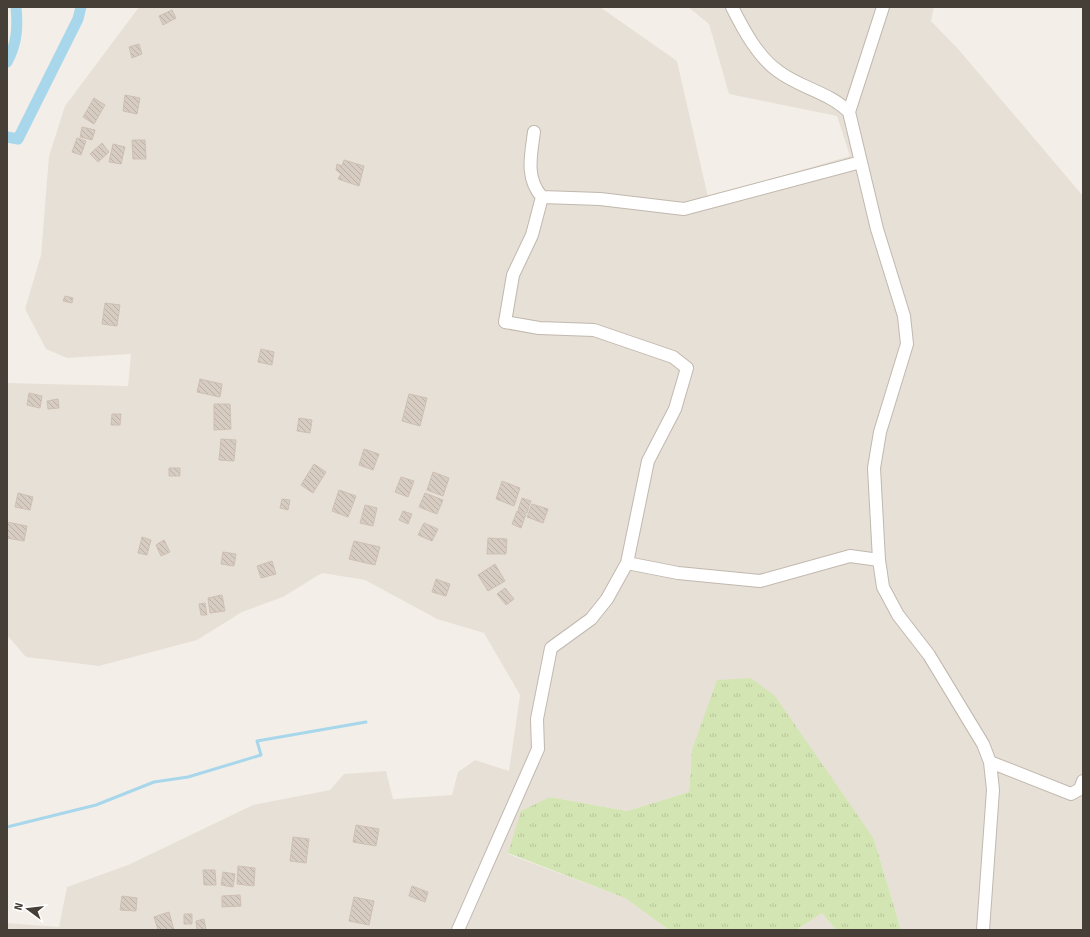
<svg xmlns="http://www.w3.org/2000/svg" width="1090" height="937" viewBox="0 0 1090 937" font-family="'Fira Sans',sans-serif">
  <defs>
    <pattern id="grass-tufts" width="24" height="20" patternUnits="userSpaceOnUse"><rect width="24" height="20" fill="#d4e5b4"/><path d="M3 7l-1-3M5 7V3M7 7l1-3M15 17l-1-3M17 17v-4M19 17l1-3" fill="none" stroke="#b7c69b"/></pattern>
    <pattern id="building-back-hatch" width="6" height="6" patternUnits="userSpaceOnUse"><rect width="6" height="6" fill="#d7ccc1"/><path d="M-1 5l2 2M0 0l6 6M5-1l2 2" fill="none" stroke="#bab0a6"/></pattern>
  </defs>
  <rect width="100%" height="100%" fill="#f3efe8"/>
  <path fill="#e7e0d7" d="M139 7H600L677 61 708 197 850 156 837 116 729 94 709 24 688 7H934L931 21 959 50 1083 196V930H901L874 839 692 750 689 792 627 811 550 797 508 854 625 898 669 930H7V923L59 927 67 887 128 865 253 805 330 790 344 774 386 771 393 799 452 795 458 772 475 760 509 771 520 695 484 633 437 619 365 580 322 573 283 597 242 612 197 640 99 666 26 657 7 635V383L128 386 131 354 67 358 46 349 25 309 41 255 49 156 65 106Z
    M822 913 836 930H796Z"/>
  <path fill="url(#grass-tufts)" d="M751 678 775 696 874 839 901 930H836L822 913 796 930H669L625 898 508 853 521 811 550 797 627 811 689 792 692 750 717 680Z"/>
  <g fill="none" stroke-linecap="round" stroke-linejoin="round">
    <path stroke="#a8d7ec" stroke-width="3" d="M7 827 96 805 154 782 188 777 261 755 257 741 366 722"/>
    <path stroke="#a8d7ec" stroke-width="11" d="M7 62C17 44 18 27 16 7
      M7 137 18 139 78 19 81 7"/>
  </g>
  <path fill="url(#building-back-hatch)" stroke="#cec0b2" d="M172 10 176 18 163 25 159 16Z
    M139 44 142 54 132 58 129 47Z
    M125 95 140 98 137 114 123 111Z
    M94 98 105 105 94 124 83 117Z
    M82 127 95 130 92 140 80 137Z
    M77 138 86 141 81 155 72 152Z
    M132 140H145L146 159H133Z
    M102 143 109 152 98 162 90 154Z
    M113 144 125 147 121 164 109 162Z
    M344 160 364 166 359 186 338 179 341 174 336 170 337 164 342 166Z
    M65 296 73 298 72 303 63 301Z
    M105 303 120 305 117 326 102 324Z
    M261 349 274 352 272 365 258 362Z
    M200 379 222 384 220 397 197 392Z
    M29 393 42 396 40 408 27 405Z
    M409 394 427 398 420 426 402 421Z
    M58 399 59 408 48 409 47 401Z
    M214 404H230L231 429 214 430Z
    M112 414H121L120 425H111Z
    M299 418 312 420 310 433 297 431Z
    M221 439 236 440 234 461 219 460Z
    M364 449 379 454 373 470 359 465Z
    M314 464 326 472 313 493 301 485Z
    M169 468H180V476H169Z
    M433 472 449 478 443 496 427 490Z
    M401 477 414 481 408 497 395 492Z
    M502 481 520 488 514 506 496 499Z
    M339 490 356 496 348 517 332 511Z
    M18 493 33 497 30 510 15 507Z
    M425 493 443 500 437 514 419 507Z
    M522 498 531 501 527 513 518 510Z
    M282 499 290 500 288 510 280 508Z
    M532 504 548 509 543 523 527 517Z
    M365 505 377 508 373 526 360 523Z
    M403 511 412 514 408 524 399 520Z
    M517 511 526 514 521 528 512 524Z
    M7 522 27 526 24 541 7 538Z
    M424 523 438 529 432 541 418 535Z
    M142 537 151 540 147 555 138 553Z
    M488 538 507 539 506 554H487Z
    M164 540 170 552 161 556 156 545Z
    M354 541 380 547 375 565 349 559Z
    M223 552 236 554 234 566 221 564Z
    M272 561 276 574 261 578 257 566Z
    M495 564 505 581 488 591 478 575Z
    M436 579 450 584 446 596 432 592Z
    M505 588 514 599 506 605 497 594Z
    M222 595 225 611 210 613 208 598Z
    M205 603 207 615H201L199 604Z
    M356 825 379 829 376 846 353 842Z
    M293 837 309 839 306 863 290 861Z
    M238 866 255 868 254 886 237 884Z
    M203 870H215L216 885H204Z
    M223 872 235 874 233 887 221 885Z
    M412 886 428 892 425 902 409 896Z
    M240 895 241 906 222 907V896Z
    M122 896 137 898 136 911 120 910Z
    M354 897 374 901 369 925 349 921Z
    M169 912 174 930H158L154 917Z
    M184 914H192V924H184Z
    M204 919 206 930H197L196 921Z"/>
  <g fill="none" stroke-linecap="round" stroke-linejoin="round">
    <g stroke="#c1b8ae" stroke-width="14">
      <path id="minor" d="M732 7C743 29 758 57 778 71 800 88 829 92 849 112L877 229 904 316 907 344 880 432 874 468 879 560 883 587 898 615 929 655 983 744 990 762 993 790 983 930
        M849 112 883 7
        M534 132C531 155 525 178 542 197L600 199 684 209 861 162
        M627 563 678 573 760 581 850 556 879 560
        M990 762 1071 794 1080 789 1083 781
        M458 930 538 749 537 719 551 648 591 619 607 599 627 563 648 461 675 409 687 368 673 357 594 330 539 328 505 322 513 275 532 235 542 197"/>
    </g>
    <use href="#minor" stroke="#fff" stroke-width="12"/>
  </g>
  <rect width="1090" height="937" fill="none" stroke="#463f37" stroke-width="16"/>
  <g transform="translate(28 909) rotate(285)" stroke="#ffffff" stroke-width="3" paint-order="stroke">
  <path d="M0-3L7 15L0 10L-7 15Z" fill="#463f37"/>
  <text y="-6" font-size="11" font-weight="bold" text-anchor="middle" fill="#463f37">N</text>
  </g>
</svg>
